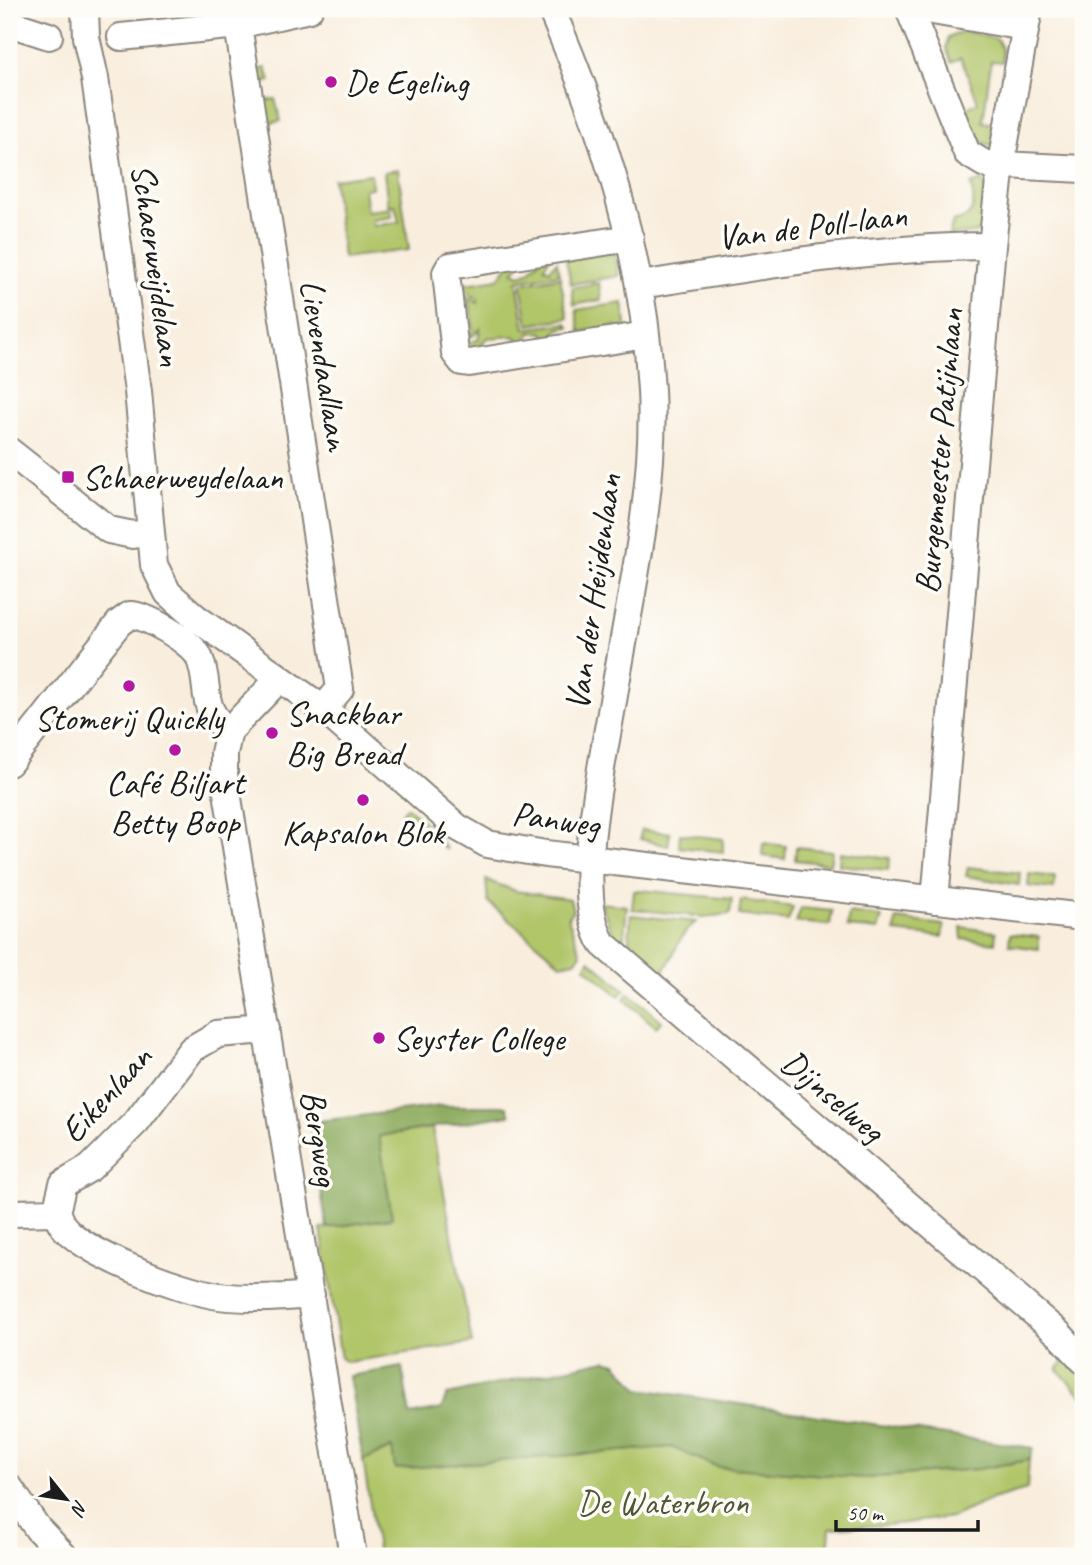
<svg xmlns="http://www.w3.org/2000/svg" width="1092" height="1565" viewBox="0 0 1092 1565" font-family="Caveat,sans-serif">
  <rect width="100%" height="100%" fill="#fdfcf7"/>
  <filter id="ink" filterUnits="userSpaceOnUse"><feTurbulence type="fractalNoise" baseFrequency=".0143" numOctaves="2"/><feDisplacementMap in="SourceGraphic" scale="14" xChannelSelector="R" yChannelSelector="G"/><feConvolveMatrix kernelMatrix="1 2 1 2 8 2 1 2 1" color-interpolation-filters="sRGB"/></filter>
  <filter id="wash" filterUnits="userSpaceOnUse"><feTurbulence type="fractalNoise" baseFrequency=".00686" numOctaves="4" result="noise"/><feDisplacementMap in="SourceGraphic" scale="28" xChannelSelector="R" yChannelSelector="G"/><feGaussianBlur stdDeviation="1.57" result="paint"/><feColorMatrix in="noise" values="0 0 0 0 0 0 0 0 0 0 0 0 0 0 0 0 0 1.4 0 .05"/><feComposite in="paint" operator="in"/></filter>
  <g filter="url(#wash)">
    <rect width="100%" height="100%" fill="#f9eede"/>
    <path fill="#b1c569" stroke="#667042" stroke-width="2" d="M964 31 997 39 1002 48 1003 62 991 61 983 122 1000 125 995 145C973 146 971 128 964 110L978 102 961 58 951 62 946 47 948 38Z
      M266 68 270 81 256 85 259 102 275 99 281 121 259 125 251 72Z
      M398 170 409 250 343 258 333 179 371 174 372 188 364 189 367 211 391 208 392 217 373 220V226L399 222 395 205H388L384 172Z
      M983 181 992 204 986 226 975 233 949 235 953 222C975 218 976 203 971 185Z
      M614 250 619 276 571 284 566 259Z
      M550 257 544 267 549 270 557 261 559 274 517 281 525 329 567 323 569 327 559 329 548 343 542 344 546 336 541 332 531 333 520 347 513 348 518 340 514 336 487 338 472 355 462 344 478 340 480 329 473 336 462 338 461 328 470 334 473 330 470 303 453 291 454 288 478 303V299L452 282 457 281 460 285 498 279 511 262 521 261 514 272 520 275 529 272 541 258Z
      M560 277 568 318 528 325 521 284Z
      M599 283 601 300 574 305 572 288Z
      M623 303 627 331 618 334 617 326 580 332 576 310Z
      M407 807 434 831 447 850 402 812Z
      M641 830 670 833 668 846 640 839Z
      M680 834 723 839V852L679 847Z
      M763 843 786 846 785 859 762 856Z
      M796 847 832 851 830 864 795 860Z
      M840 852 890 858 888 870 839 865Z
      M968 867 1020 873 1019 885 966 876Z
      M1029 874 1055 877 1054 889 1028 886Z
      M486 880 516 891 570 899 573 910 568 918 581 954 575 961 561 964 488 902Z
      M639 890 732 899 730 914 705 917 632 909 634 891Z
      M741 900 793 907 788 921 739 915Z
      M601 903 627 906 623 944 611 931Z
      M801 908 832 911 830 925 796 922Z
      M849 913 882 917 878 930 847 927Z
      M631 915 696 922C676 937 675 958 661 975L628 948Z
      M896 919 944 925 942 937 895 932Z
      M961 927 996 932 995 943 962 939Z
      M1010 934 1039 937V949L1009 945Z
      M590 960 625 990 619 996 585 967Z
      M629 993 662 1021 656 1027 624 999Z
      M432 1128 472 1343 348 1362 341 1359 321 1229 392 1218 379 1136Z
      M1066 1359 1083 1375V1397L1057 1369Z
      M671 1447 718 1467 865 1478 978 1469 1029 1460 1027 1489 992 1499 952 1517 888 1525 830 1528 828 1556H378L363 1460 393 1448 396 1469Z"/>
    <path fill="#8caa5d" stroke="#54633c" stroke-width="2" d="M441 1106H507L510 1115 379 1136 392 1218 327 1228 310 1122Z
      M605 1360 616 1363 639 1389 1033 1448 1029 1460 978 1469 865 1478 718 1467 671 1447 395 1469 392 1448 363 1460 349 1376 402 1367 410 1415 441 1409 447 1395Z"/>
  </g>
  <g filter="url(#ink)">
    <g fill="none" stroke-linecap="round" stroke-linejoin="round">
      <g stroke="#8a857d" stroke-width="30">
        <path id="minor" d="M85 9 86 37 95 78 138 391 154 565 168 593 195 617 323 709 457 827 487 844 546 854 1083 917
          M551 9C604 132 644 255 651 390 656 487 631 593 615 689 606 749 570 893 603 944L1059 1334 1083 1360
          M909 9 967 153 985 164 1083 169
          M921 9 1025 27
          M9 23 49 36
          M238 25 340 689 323 709
          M121 37 238 25 309 9
          M630 238 450 266 446 273 455 353 462 362 469 363 646 335
          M641 285C758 266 873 247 992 246
          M9 451 109 530 133 535 151 532
          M279 679 229 731 224 753V774L353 1556
          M9 763 119 623 130 615C145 614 192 642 199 657 212 687 197 708 229 731
          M935 900 992 246 1001 163 1029 9
          M56 1212C58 1216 60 1222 63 1226 86 1255 183 1291 219 1296 250 1300 280 1298 311 1295
          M11 1213 56 1212 63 1184 90 1168 136 1122 192 1049 218 1034 267 1030
          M9 1487 38 1529 64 1556"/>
      </g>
      <use href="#minor" stroke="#fff" stroke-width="26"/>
    </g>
  </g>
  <g fill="#b5179e" stroke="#fdfcf7" stroke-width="2.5">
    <circle cx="331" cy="82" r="7"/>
    <rect x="61" y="470" width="14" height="14" rx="3.5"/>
    <circle cx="129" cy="686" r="7"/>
    <circle cx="272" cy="733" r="7"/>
    <circle cx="175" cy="750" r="7"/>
    <circle cx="363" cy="800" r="7"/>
    <circle cx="379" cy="1038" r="7"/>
  </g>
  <g text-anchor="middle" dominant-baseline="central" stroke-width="7" stroke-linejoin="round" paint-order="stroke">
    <g font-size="35" fill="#1c1c1c" stroke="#fdfcf7" text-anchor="start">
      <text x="345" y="82">De Egeling</text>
      <text x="82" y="477">Schaerweydelaan</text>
      <text x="286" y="713">Snackbar<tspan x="286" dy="40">Big Bread</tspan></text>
      <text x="129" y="718" text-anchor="middle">Stomerij Quickly</text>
      <text x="175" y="782" text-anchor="middle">Café Biljart<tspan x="175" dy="40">Betty Boop</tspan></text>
      <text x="363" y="832" text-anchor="middle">Kapsalon Blok</text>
      <text x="393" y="1038">Seyster College</text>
    </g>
    <g font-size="35" fill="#1c1c1c" stroke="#fdfcf7">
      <text transform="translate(812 226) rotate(-7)">Van de Poll-laan</text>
      <text transform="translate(157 265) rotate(82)">Schaerweijdelaan</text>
      <text transform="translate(325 365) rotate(81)">Lievendaallaan</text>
      <text transform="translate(939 451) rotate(-85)">Burgemeester Patijnlaan</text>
      <text transform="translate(593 592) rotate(-82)">Van der Heijdenlaan</text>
      <text transform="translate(556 819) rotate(8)">Panweg</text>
      <text transform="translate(106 1094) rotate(-48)">Eikenlaan</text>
      <text transform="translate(833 1096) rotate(40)">Dijnselweg</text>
      <text transform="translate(320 1138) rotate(81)">Bergweg</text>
    </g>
    <g font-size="35" fill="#505737" stroke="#fdfcf7">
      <text x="663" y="1502">De Waterbron</text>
    </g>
  </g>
  <rect width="1092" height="1565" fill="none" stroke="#fdfcf7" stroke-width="35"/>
  <g transform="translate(66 1499) rotate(120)" stroke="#fdfcf7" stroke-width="5" paint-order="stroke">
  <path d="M0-5L12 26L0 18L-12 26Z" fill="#1c1c1c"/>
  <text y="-10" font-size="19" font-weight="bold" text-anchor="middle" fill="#1c1c1c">N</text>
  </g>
  <path d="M836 1520v10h142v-10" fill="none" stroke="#1c1c1c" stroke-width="3.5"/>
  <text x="847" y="1520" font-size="21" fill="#1c1c1c" stroke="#fdfcf7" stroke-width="5" paint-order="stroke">50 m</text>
</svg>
